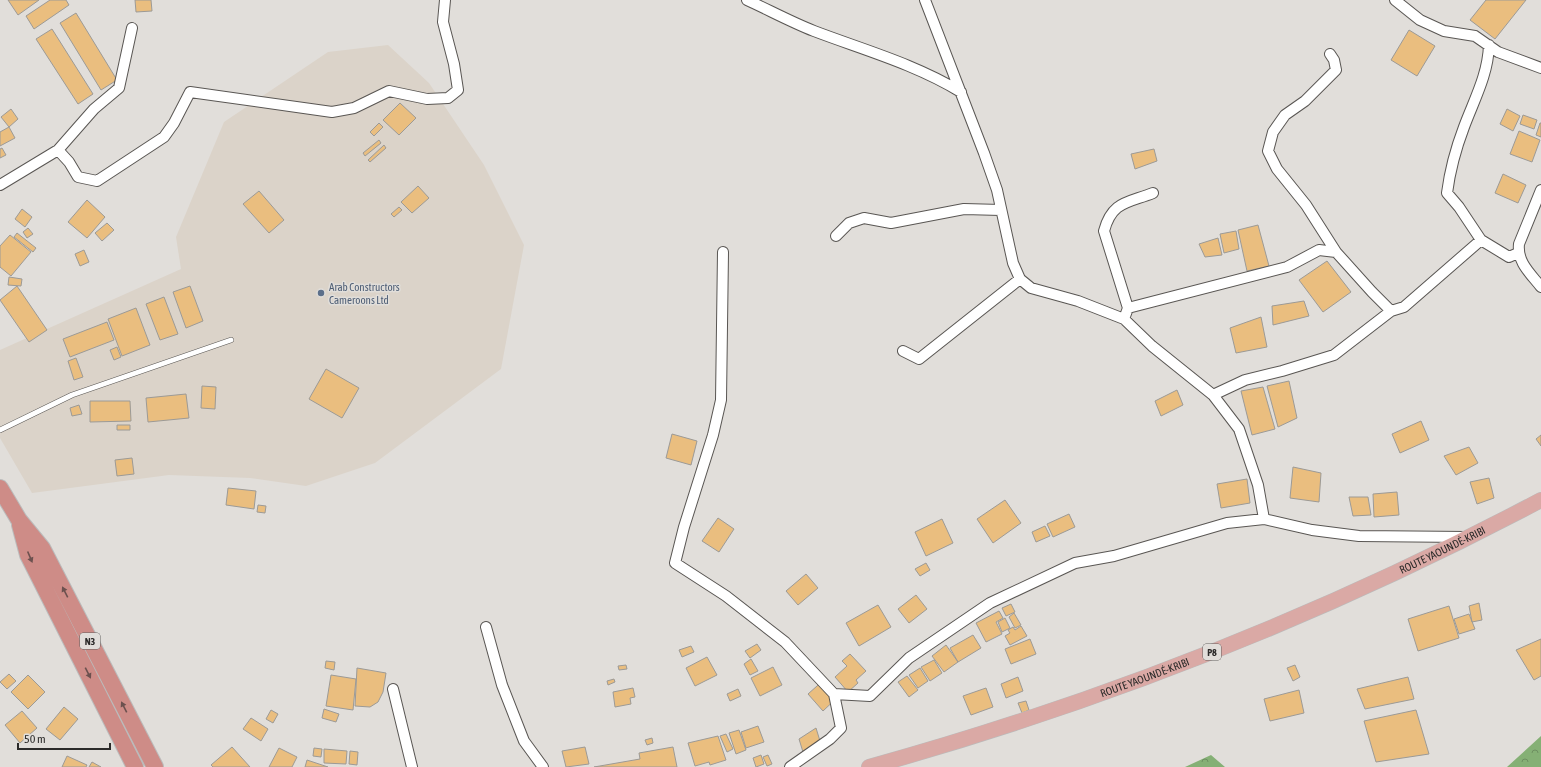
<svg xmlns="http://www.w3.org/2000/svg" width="1541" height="767" viewBox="0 0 1541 767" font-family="'Asap Condensed',sans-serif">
  <defs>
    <pattern id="forest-crowns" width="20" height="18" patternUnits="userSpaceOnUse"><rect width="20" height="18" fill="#85b075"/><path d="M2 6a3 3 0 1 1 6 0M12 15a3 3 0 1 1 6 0" fill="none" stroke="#6d8f60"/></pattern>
  </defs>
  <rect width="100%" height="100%" fill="#e1deda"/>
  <path fill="#dbd3c9" d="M388 45 429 83 484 165 524 245 501 369 375 463 306 486 250 478 169 475 32 493 0 438V350L181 269 176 237 224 122 328 52Z"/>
  <path fill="url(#forest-crowns)" d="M1541 736V767H1507Z
    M1211 755 1225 767H1185Z"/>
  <path fill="#eabe7f" stroke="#9c9a96" d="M8 0H39L18 15Z
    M50 0H66L69 5 34 29 26 16Z
    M135 0H151L152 11 136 12Z
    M1486 0H1526L1495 39 1470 20Z
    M76 13 117 80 101 90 60 23Z
    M52 29 93 94 78 104 36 39Z
    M1409 30 1435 46 1417 76 1391 60Z
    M400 103 416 118 399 135 383 120Z
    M11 109 18 119 9 127 1 117Z
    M1507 109 1520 116 1513 131 1500 124Z
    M1523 115 1537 120 1534 129 1520 124Z
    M379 123 383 127 374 136 370 132Z
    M1540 123H1541V137L1536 135Z
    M9 127 15 138 0 146V132Z
    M1519 131 1540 140 1532 162 1510 154Z
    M379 140 381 143 365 156 363 153Z
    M384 145 386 148 370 162 368 160Z
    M2 148 6 155 0 158V149Z
    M1154 149 1157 161 1135 169 1131 154Z
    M1503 174 1526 185 1518 203 1495 193Z
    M418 186 429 198 412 213 401 202Z
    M259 191 284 220 269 233 243 204Z
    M87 200 105 217 87 238 68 222Z
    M399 207 402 210 394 217 391 214Z
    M22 209 32 217 25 227 15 219Z
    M107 223 114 230 102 241 95 233Z
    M1258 225 1269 266 1247 271 1238 230Z
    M28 228 33 234 27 238 23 232Z
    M1236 231 1239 249 1224 253 1220 234Z
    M17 233 36 248 33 252 14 237Z
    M10 235 31 252 11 276 0 267V246Z
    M1218 238 1222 255 1205 257 1199 244Z
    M84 250 89 262 80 266 75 254Z
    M1327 261 1351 292 1323 312 1299 280Z
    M9 277 22 279 21 286 8 285Z
    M17 286 47 330 29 342 0 300Z
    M190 286 203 321 186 328 173 292Z
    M164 297 178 334 160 340 146 304Z
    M1304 301 1309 316 1273 325 1272 306Z
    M136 308 150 345 122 356 108 319Z
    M1261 317 1267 347 1236 353 1230 328Z
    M107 322 114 340 70 357 63 339Z
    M117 347 121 357 114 360 110 350Z
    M76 358 83 377 74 380 68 361Z
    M326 369 359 388 342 418 309 399Z
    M1289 381 1297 418 1278 427 1267 386Z
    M202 386 216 387 215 409 201 408Z
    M1263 387 1275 429 1252 435 1241 391Z
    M1177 390 1183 405 1161 416 1155 401Z
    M186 394 189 418 148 422 146 398Z
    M90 401H130L131 421 90 422Z
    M79 405 82 414 72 416 70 408Z
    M1421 421 1429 440 1400 453 1392 434Z
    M117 425H130V430H117Z
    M672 434 697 441 691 465 666 458Z
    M1541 435V446L1536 439Z
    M1469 447 1478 463 1456 475 1444 456Z
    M132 458 134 474 117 476 115 460Z
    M1293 467 1321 473 1319 502 1290 498Z
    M1489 478 1494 498 1477 504 1470 482Z
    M1247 479 1250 503 1221 508 1217 484Z
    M228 488 256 491 254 509 226 505Z
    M1397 492 1399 515 1374 517 1373 494Z
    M1349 497H1368L1371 515 1353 516Z
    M1005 500 1021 523 993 543 977 519Z
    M258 505 266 506 265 513 257 512Z
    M1069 514 1075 527 1053 537 1047 524Z
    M718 518 734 529 719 552 702 541Z
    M942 519 953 543 926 556 915 532Z
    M1045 526 1050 536 1036 542 1032 532Z
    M926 563 930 570 920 576 915 569Z
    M806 574 818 588 798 605 786 591Z
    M916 595 927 609 909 623 898 609Z
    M1479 603 1482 620 1472 622 1469 606Z
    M1011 604 1015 612 1006 616 1002 608Z
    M878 605 891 627 859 646 846 623Z
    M1449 606 1459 638 1418 651 1408 619Z
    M999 611 1003 618 996 622 1002 634 986 642 976 623Z
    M1014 613 1021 625 1015 628 1009 617Z
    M1469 614 1475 629 1459 634 1454 619Z
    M1005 618 1010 628 1002 632 998 622Z
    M1021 626 1027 636 1010 645 1005 636 1010 633 1008 630 1013 627 1015 630Z
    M973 635 981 648 958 662 950 648Z
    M1030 639 1036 654 1011 664 1005 649Z
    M1541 639V676L1534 680 1516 650Z
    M757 644 761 650 750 658 745 651Z
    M946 645 958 662 944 672 932 656Z
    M691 646 694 652 682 657 679 650Z
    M850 654 866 671 856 680 858 683 848 692 835 677 847 666 842 661Z
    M707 657 717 675 695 686 686 668Z
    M751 659 758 671 750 675 744 664Z
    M934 660 942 673 930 681 921 667Z
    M326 661 335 662 334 670 325 668Z
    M626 665 627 669 619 670 618 666Z
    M1295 665 1300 677 1293 681 1287 668Z
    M773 667 782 685 760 696 751 678Z
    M357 668 386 673 383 692 378 702 370 707 355 706Z
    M920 668 928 681 918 688 909 675Z
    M9 674 16 681 7 689 0 682Z
    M28 675 45 692 28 709 11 692Z
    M331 675 356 679 353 710 326 706Z
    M907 676 918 690 909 697 898 682Z
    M1018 677 1023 691 1006 698 1001 684Z
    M1408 677 1414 699 1365 709 1357 689Z
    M826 678 841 694 823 711 808 694Z
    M614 679 615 682 608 685 607 681Z
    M633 688 635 697 630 698 631 704 615 707 613 692Z
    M986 688 993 707 971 715 963 696Z
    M738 689 741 696 730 701 727 694Z
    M1299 690 1304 713 1270 721 1264 699Z
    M1026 701 1029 710 1022 713 1018 703Z
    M64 707 78 719 60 740 46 729Z
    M324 709 339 714 336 722 322 718Z
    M271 710 278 714 273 723 266 719Z
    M1416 710 1429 754 1376 762 1364 721Z
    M22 711 37 728 20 743 5 725Z
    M251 718 268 729 261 741 243 729Z
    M758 726 764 742 746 748 741 732Z
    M816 728 820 741 803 752 799 739Z
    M739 730 746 750 736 754 729 733Z
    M726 734 733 749 727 752 720 736Z
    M718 736 726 760 710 765 709 762 695 766 688 743Z
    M652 738 653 743 647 745 645 740Z
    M232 747 250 767H213L211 765Z
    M585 747 589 764 566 767 562 751Z
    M673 747 677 767H594L640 759 639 753Z
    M279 748 297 757 292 767H269Z
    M314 748 322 749 321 757 313 756Z
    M324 749 347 751 346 764 324 763Z
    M350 751 358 752 357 765 349 764Z
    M761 755 764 764 756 767 753 758Z
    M768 755 772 764 767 766 763 757Z
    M67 756 87 765 86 767H62Z
    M307 760 328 767H305Z
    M92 762 101 767H89Z"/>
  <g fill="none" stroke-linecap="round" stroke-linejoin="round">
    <g stroke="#595653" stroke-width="6">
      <path id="service" d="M0 430 72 395 231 340"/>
    </g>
    <g stroke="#595653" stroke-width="12">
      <path id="minor" d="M747 0C769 10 791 22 814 31 864 50 915 64 961 92
        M925 0 984 153 997 190 1013 263 1020 279 1031 288 1078 301 1124 319 1152 346 1213 395 1239 429 1258 485 1264 519
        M1395 0 1420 20 1444 31 1475 36 1498 52 1541 68
        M1330 54 1334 60 1336 70 1305 101 1285 115 1273 132 1268 151 1277 169 1306 205 1336 252
        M58 150 94 109 119 88 132 28
        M0 185 58 150 69 162 78 177 97 181 164 137 174 123 190 92 332 112 354 108 389 91 427 99 448 98 458 90 454 64 443 22 445 0
        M1541 190 1519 244C1517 262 1530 273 1541 287
        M836 236 849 223 864 218 891 223 964 209 1001 210
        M1481 240 1459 207 1447 193C1450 170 1456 148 1464 127 1474 100 1488 75 1489 45
        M723 252 721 400 713 435 684 527 675 563 726 596 785 642 834 694 841 728 830 739 790 767
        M1128 308 1104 231C1112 201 1128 203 1153 193
        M1124 319 1128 308 1287 267 1319 250 1336 252 1372 292 1391 311
        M903 351 919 359 1020 279
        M1213 395 1245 380 1282 371 1334 355 1391 311 1404 307 1481 240 1509 257 1518 253
        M486 627 502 685 524 741 543 767
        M393 689 412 767
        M834 694 870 696 909 658 990 603 1075 563 1114 556 1227 523 1264 519 1312 530 1359 536 1466 537"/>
    </g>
    <g stroke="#bbb" stroke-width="16">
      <g id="primary">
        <path id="s1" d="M869 767C1103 702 1326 614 1541 500"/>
      </g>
    </g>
    <g stroke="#bbb" stroke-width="18">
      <path id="trunk" d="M0 488 19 520 42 548 155 767
        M20 525 28 555 135 767"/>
    </g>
    <use href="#service" stroke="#fff" stroke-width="5"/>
    <use href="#minor" stroke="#fff" stroke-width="10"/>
    <use href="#primary" stroke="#daa9a5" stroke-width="15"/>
    <use href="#trunk" stroke="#ce8c87" stroke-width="16"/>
  </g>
  <defs><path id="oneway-solid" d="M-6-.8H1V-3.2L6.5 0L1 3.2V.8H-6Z"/></defs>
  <g fill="#6c514f">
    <use href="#oneway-solid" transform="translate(30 557) rotate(67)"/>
    <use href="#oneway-solid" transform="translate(65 592) rotate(-117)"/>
    <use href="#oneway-solid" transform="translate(88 673) rotate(63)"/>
    <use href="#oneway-solid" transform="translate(124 707) rotate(-117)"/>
  </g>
  <circle fill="#5c6f8a" stroke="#e1deda" stroke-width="1.5" cx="321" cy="293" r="4"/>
  <g text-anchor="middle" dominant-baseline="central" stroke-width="3" stroke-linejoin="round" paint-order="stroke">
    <g fill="#e1deda" stroke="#62605e" stroke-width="1">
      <rect x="80" y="633" width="20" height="16" rx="3"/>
      <rect x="1203" y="644" width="18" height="16" rx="3"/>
    </g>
    <g font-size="10" font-weight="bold" fill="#2b2a29">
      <text x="90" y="641">N3</text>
      <text x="1212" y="652">P8</text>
    </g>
    <g font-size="11" fill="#4e5e75" stroke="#e1deda" text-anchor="start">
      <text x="329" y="287">Arab Constructors<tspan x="329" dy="13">Cameroons Ltd</tspan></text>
    </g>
    <g font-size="11" fill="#2b2a29" stroke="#e1deda">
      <text stroke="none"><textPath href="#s1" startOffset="614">ROUTE YAOUNDÉ-KRIBI</textPath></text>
      <text stroke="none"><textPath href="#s1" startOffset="290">ROUTE YAOUNDÉ-KRIBI</textPath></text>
    </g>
  </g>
  <path d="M18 743v6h92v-6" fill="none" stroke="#2b2a29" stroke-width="2"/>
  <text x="24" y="743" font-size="12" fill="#2b2a29" stroke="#e1deda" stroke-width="3" paint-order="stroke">50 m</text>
</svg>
